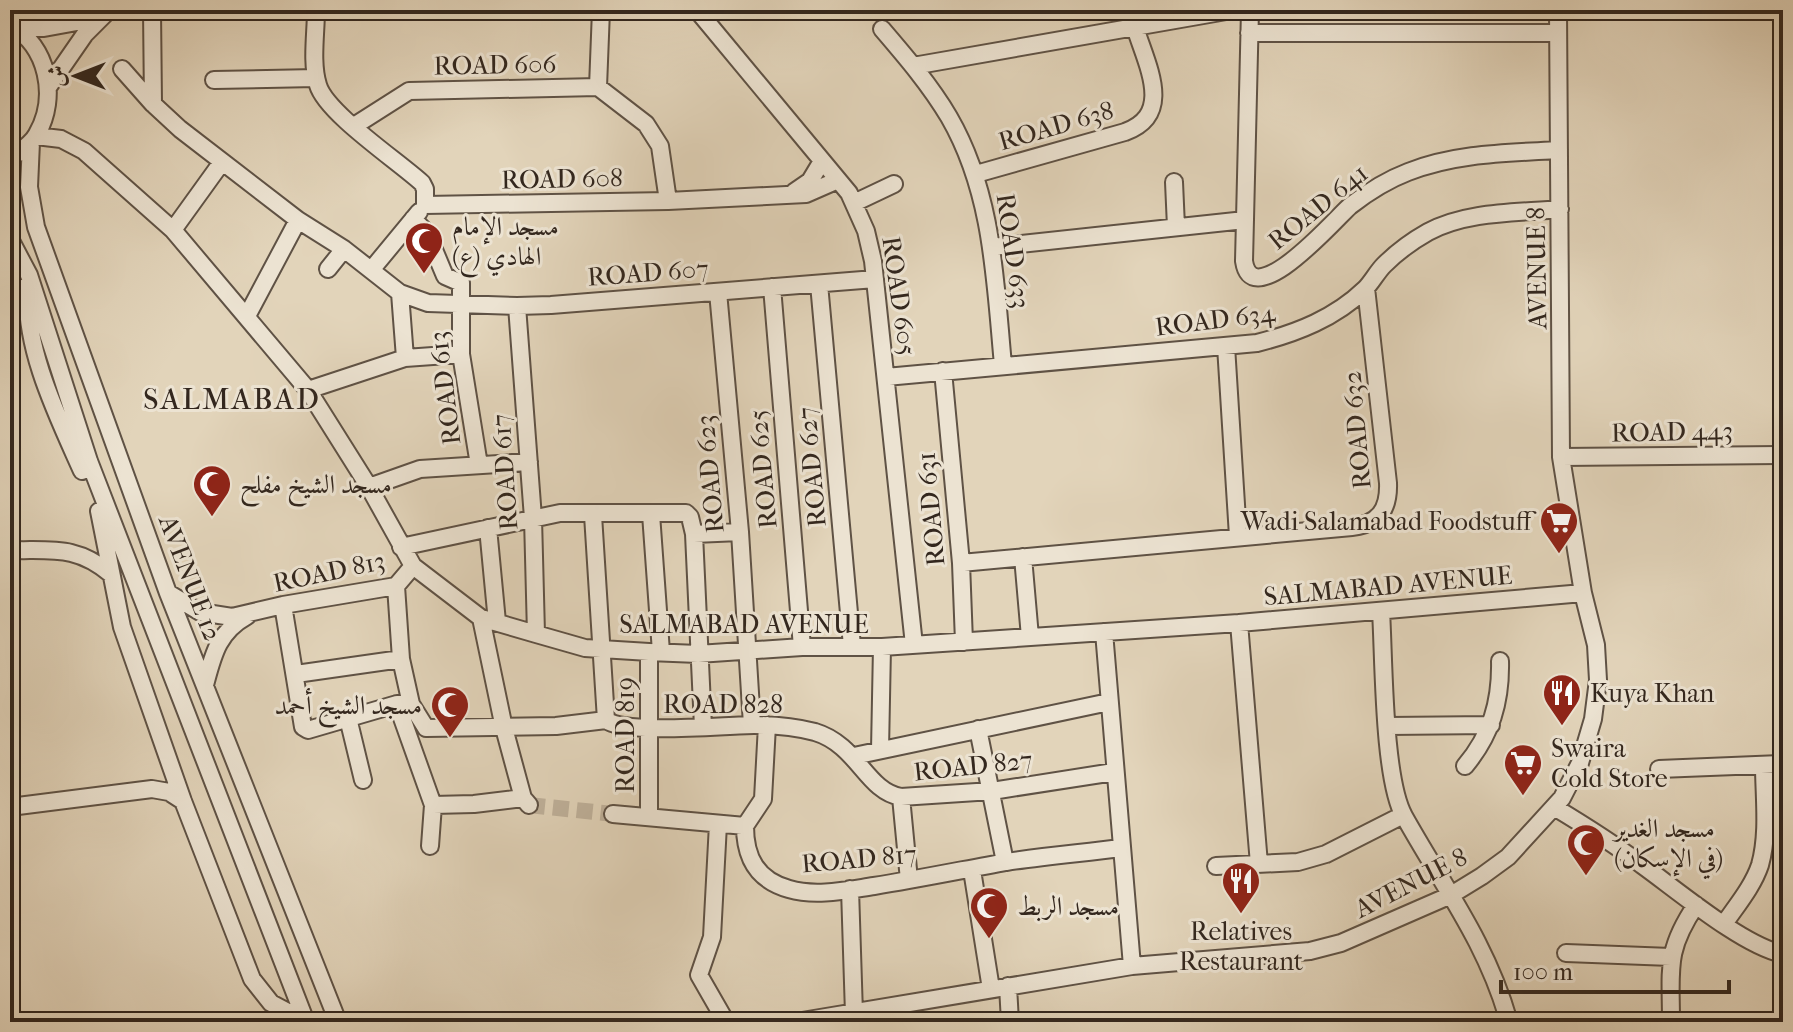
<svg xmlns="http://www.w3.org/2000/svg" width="1793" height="1032" viewBox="0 0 1793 1032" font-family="'IM FELL French Canon',Amiri,serif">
  <rect width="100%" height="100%" fill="#e2d4ba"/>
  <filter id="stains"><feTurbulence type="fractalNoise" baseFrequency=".0025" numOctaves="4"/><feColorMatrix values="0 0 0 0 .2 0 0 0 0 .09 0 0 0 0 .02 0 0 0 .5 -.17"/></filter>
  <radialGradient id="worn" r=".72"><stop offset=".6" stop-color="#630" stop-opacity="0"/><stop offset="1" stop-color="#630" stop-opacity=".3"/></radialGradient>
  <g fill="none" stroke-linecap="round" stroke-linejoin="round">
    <path stroke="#bfb19b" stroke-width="16" stroke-dasharray="16 8" stroke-linecap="butt" d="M529 805 613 814"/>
    <g stroke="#5f5245" stroke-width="20">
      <path id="minor" d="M152 10 153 104
        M316 10C316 33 311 63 318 85 326 113 398 161 422 183L425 189V205
        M697 10 849 193 866 231 873 261 914 645
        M1250 10 1244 261C1252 316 1338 216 1350 206 1368 192 1387 180 1408 172 1456 153 1508 153 1559 150
        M10 25C48 46 58 97 37 134 32 144 19 152 10 159
        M15 28H44L99 18
        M882 29C906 57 930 85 949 117 993 193 995 280 1003 365
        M1249 33H1558
        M913 66 1232 10
        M122 69 153 104 180 129 298 220 344 249 400 293 428 303 517 306 551 305 875 279
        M214 80 316 78
        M49 86 85 34 109 10
        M598 87 601 10
        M354 126 409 91 598 87 646 124 660 146 668 201
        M36 136 61 139 84 151 173 230 308 390 369 487 413 566 481 618 536 634 585 648 649 652 698 654 802 647H882L1239 623 1583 593
        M31 142 29 187 36 227 168 593 338 1022
        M976 174 1125 132C1175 114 1146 64 1135 27
        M1174 182 1176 227
        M794 192 810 181 822 161
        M854 203 894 184
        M425 205 668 201 806 194 838 180
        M413 219 427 233 445 276 461 283V354L479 465
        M173 230 222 162
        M10 239 29 275 89 461 306 1022
        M992 247 1245 220
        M328 269 344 249
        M372 269 419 212
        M28 284C23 347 57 415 82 471
        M819 284 852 646
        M772 287 802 647
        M718 292 740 532 752 725
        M400 293 405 358
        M517 306 533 518 536 634
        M247 316 298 220
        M1226 346 1238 536
        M943 371 961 563 964 642
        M886 377 1257 343C1297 333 1335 318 1365 289 1372 282 1377 272 1384 265 1397 252 1412 241 1428 232 1467 211 1517 213 1560 209
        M308 390 405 358 461 354
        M1561 457 1783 455
        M369 487 420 469 529 462
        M99 511 122 627 183 801 252 979 271 1003 305 1021
        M651 514 661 652
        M593 515 606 720
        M488 528 497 622
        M694 534 740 532
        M401 547 560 513H686L690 517 694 534 703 727
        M10 550C53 551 76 545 111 574
        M1023 557 1030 637
        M961 563 1352 527C1379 524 1389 509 1388 483L1366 288
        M396 586 401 659 411 704 426 728 556 726 606 720
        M170 594 200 612 232 617 283 605 396 586 413 566
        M283 605 303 727 308 730 397 704H411
        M1381 611C1384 659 1383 778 1404 816 1443 886 1487 943 1509 1022
        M481 618 504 728 523 798 529 805
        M1239 623 1259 864
        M1104 632 1132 966
        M296 674 401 659
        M205 685C213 655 218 632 247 616
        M397 704 433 805 430 846
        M348 718 363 780
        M606 720C626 735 725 725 754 725 774 725 795 727 815 732 858 745 866 791 901 797L992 791 1114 772
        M1388 726 1491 725
        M978 729 1005 862
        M880 750 882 647
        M854 756 1109 702
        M1465 766C1491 735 1501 702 1500 661
        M1659 769 1783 764
        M901 797 909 880
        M433 805 474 804 523 798
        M10 807 152 789 169 792 183 801
        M1554 807C1584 825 1614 844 1642 865 1677 890 1743 946 1783 954
        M613 814 745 826C745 858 757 880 789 889 816 897 847 890 874 886 918 879 962 870 1006 862 1044 856 1082 853 1121 848
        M649 817V652
        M718 824 712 937 699 975 726 1022
        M745 826 763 799 767 725
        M1216 866 1298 862 1326 854 1403 815
        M972 870 991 989
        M850 889 854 1014
        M1724 924C1737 905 1753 886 1760 865 1769 833 1764 797 1764 765
        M1566 953 1671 957
        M1008 986 1010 1022
        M796 1022 1132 966 1310 951 1341 943 1451 895 1482 876 1508 857 1562 798 1580 763 1593 719 1598 680 1596 645 1583 593 1561 457 1558 10
        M1671 1022C1671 969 1665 951 1696 905"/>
    </g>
    <use href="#minor" stroke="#ece3d2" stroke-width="16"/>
  </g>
  <defs>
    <g id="mosque-pin" transform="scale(2)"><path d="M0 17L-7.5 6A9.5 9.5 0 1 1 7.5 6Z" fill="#8f2418" stroke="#ece3d2"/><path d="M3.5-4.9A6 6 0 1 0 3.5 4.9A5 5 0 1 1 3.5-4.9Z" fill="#fff"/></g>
    <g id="supermarket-pin" transform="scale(2)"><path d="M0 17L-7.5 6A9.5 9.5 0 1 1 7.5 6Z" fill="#8f2418" stroke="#ece3d2"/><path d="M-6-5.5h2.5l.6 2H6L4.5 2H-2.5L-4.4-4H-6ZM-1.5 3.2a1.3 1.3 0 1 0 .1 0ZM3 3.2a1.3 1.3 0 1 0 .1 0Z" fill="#fff"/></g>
    <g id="restaurant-pin" transform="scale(2)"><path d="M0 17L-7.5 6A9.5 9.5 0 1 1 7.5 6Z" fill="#8f2418" stroke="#ece3d2"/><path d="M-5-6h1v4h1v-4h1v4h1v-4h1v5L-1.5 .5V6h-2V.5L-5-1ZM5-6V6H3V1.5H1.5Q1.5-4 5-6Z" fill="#fff"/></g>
  </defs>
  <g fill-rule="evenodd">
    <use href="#mosque-pin" x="424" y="241"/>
    <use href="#mosque-pin" x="212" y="484"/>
    <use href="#supermarket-pin" x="1559" y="521"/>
    <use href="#restaurant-pin" x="1562" y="693"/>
    <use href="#mosque-pin" x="450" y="705"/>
    <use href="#supermarket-pin" x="1523" y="763"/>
    <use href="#mosque-pin" x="1586" y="843"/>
    <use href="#restaurant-pin" x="1241" y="881"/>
    <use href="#mosque-pin" x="989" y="906"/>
  </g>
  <g text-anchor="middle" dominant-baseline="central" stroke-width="6" stroke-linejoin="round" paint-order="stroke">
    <g font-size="26" fill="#33271e" stroke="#ece3d2">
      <text transform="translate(495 65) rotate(-1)">ROAD 606</text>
      <text transform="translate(1056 126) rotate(-16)">ROAD 638</text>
      <text transform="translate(562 179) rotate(-1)">ROAD 608</text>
      <text transform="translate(1318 207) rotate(-39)">ROAD 641</text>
      <text transform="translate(1013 251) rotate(82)">ROAD 633</text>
      <text transform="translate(1537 268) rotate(-91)">AVENUE 8</text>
      <text transform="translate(648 273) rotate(-4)">ROAD 607</text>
      <text transform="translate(899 296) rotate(82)">ROAD 605</text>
      <text transform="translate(1215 320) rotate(-7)">ROAD 634</text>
      <text transform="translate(445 388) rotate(-97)">ROAD 613</text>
      <text transform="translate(1357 430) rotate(-95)">ROAD 632</text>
      <text transform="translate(1672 432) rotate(-1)">ROAD 443</text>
      <text transform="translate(812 467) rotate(-95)">ROAD 627</text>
      <text transform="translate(763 469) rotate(-95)">ROAD 625</text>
      <text transform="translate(505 472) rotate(-94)">ROAD 617</text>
      <text transform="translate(710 474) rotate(-95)">ROAD 623</text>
      <text transform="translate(931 509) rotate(-95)">ROAD 631</text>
      <text transform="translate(329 572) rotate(-12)">ROAD 813</text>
      <text transform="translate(190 578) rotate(69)">AVENUE 12</text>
      <text transform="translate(1388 586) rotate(-5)">SALMABAD AVENUE</text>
      <text x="744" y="624">SALMABAD AVENUE</text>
      <text x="723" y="704">ROAD 828</text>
      <text transform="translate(625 735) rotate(-90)">ROAD 819</text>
      <text transform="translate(973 766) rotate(-6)">ROAD 827</text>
      <text transform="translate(859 859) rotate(-5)">ROAD 817</text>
      <text transform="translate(1411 883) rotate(-27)">AVENUE 8</text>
    </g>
    <g font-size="26" fill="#33271e" stroke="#ece3d2" text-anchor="start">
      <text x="452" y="226">مسجد الإمام<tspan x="452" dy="30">الهادي (ع)</tspan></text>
      <text x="240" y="484">مسجد الشيخ مفلح</text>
      <text x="1531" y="521" text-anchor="end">Wadi Salamabad Foodstuff</text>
      <text x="1590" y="693">Kuya Khan</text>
      <text x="422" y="705" text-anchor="end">مسجد الشيخ أحمد</text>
      <text x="1551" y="748">Swaira<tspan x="1551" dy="30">Cold Store</tspan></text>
      <text x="1614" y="828">مسجد الغدير<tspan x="1614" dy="30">(في الإسكان)</tspan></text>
      <text x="1017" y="906">مسجد الربط</text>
      <text x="1241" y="931" text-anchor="middle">Relatives<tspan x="1241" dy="30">Restaurant</tspan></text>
    </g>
    <g font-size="30" letter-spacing="2" fill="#33271e" stroke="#ece3d2">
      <text x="232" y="399">SALMABAD</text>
    </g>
  </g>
  <rect width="1793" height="1032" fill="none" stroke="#e2d4ba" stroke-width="40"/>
  <rect x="12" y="12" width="1769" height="1008" fill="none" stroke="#33271e" stroke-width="4"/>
  <rect x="20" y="20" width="1753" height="992" fill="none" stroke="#33271e" stroke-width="2"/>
  <g transform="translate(76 76) rotate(270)" stroke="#ece3d2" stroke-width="6" paint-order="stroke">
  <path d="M0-6L14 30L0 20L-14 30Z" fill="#33271e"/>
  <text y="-12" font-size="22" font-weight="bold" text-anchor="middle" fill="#33271e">ش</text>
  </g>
  <path d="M1501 980v12h228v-12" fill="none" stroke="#33271e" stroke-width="4"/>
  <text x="1513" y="980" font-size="24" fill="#33271e" stroke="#ece3d2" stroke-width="6" paint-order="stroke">100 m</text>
  <rect width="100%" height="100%" filter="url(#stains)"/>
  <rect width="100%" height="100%" fill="url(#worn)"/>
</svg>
